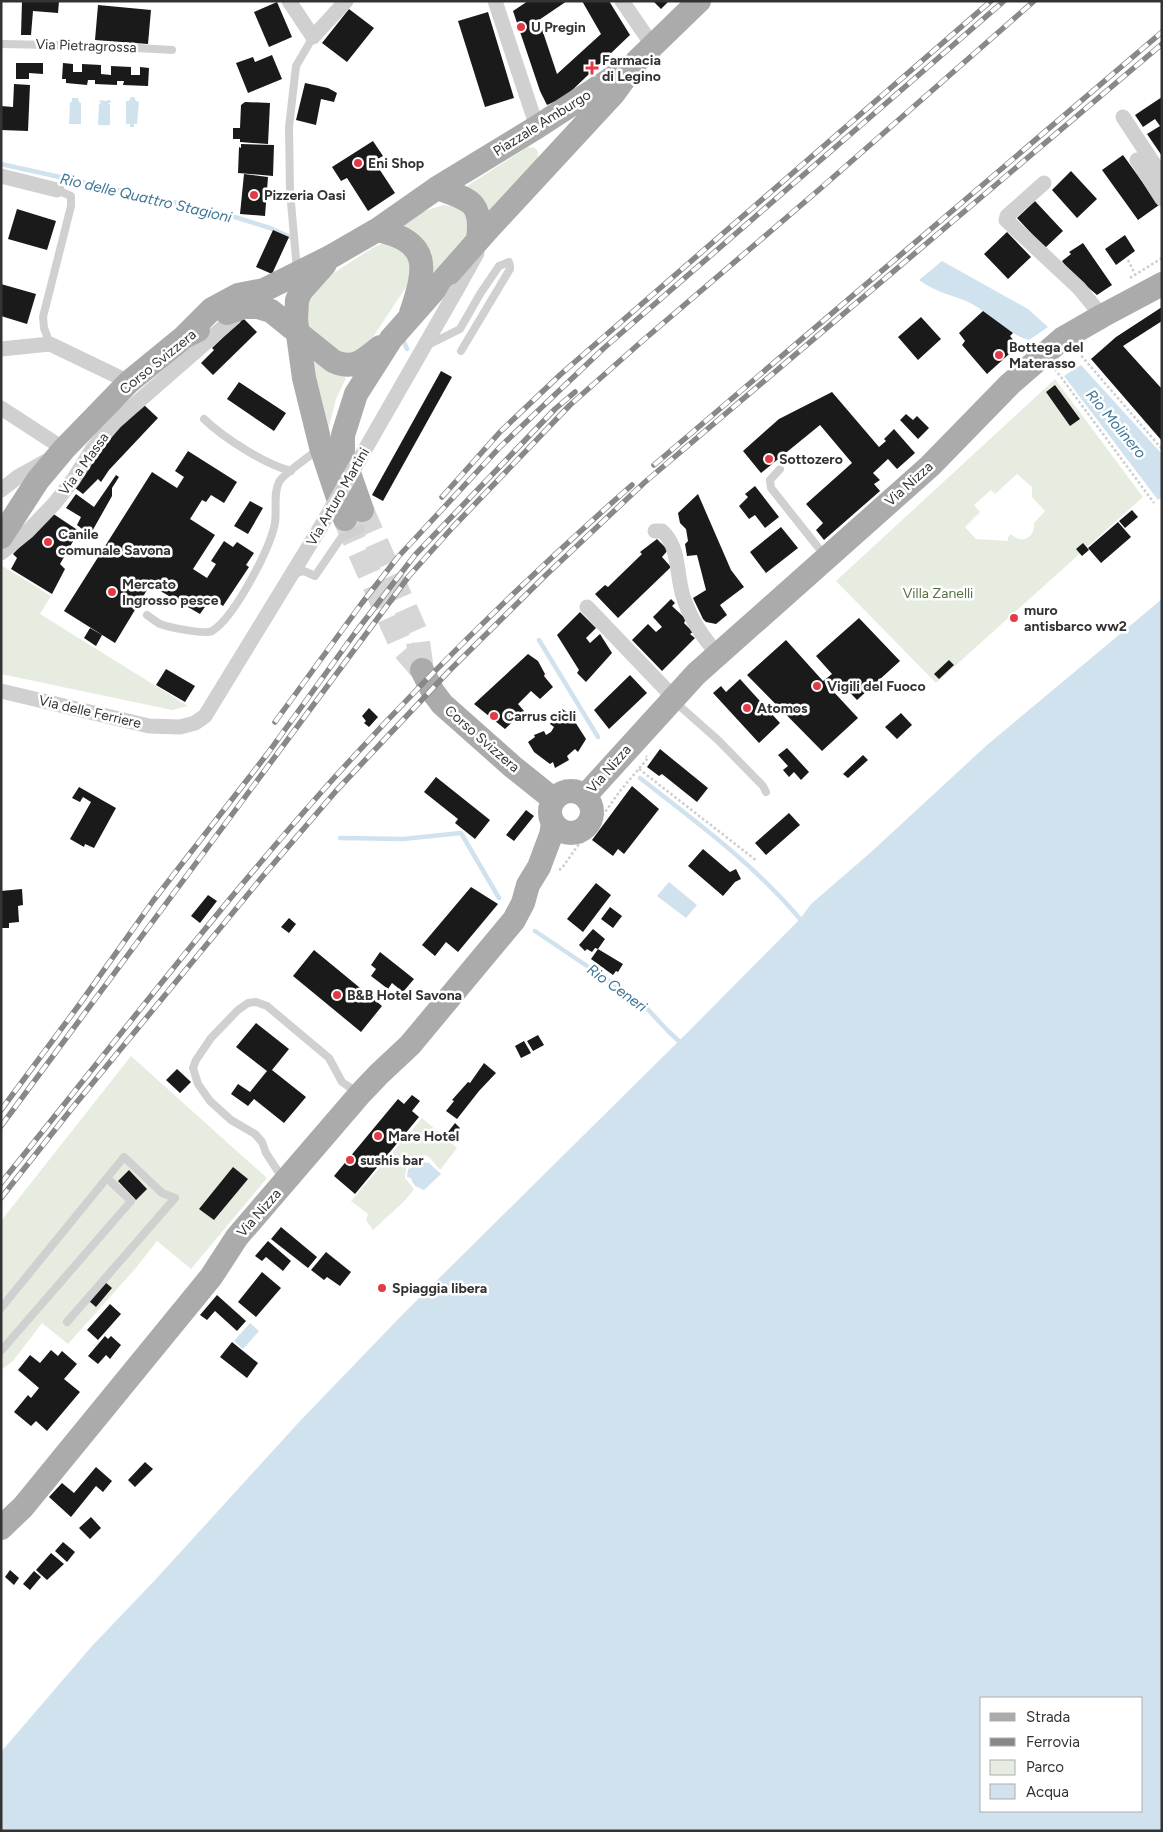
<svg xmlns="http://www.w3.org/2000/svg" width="1163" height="1832" viewBox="0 0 1163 1832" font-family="Figtree,sans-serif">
  <rect width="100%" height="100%" fill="#fff"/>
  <path fill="#e6ecdf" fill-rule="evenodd" d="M528 147 535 148 538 152V160L488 216C488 201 479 194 467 186Z
    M443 205C463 207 467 210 471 230L428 287 395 225 425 211Z
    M386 242 408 249 412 278 365 349 344 358 305 325 309 289 374 247Z
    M310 357 346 378 336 399 327 434Z
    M1055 379 1143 497 936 683 836 581ZM1017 474 1032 487V497L1045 511 1034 523C1035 538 1022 545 1011 534L1008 537V541L976 539 965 527 980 512 974 505 991 490 995 494Z
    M1 565 51 596 40 614 188 706 172 710 1 674Z
    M131 1056 267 1178 191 1269 157 1241 135 1269 68 1344 42 1323 13 1361 1 1370V1221Z
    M422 1118 457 1148 440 1170 430 1158 425 1155 406 1169 405 1178 414 1189C403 1205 387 1216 373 1230L366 1220 368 1214 351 1201Z"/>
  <path fill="#cfe2ee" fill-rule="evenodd" d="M131 97H134L136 101 139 102 137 124H134V127H130V124H126V101H129Z
    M72 98H78L79 102 81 103V124H69L70 102H72Z
    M101 100 105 101 110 100 111 103H108L110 105V125H98L99 104 102 103 99 102Z
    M942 261 1028 309 1048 327 1029 340C1006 334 989 311 966 301 949 294 935 292 919 280Z
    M1081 365 1162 454V497L1158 500 1064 376Z
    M1162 599V1831H1V1752L92 1646 156 1579 300 1421 405 1312 690 1030 800 919 811 904 870 853 987 745ZM1142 1698V1811H982V1698Z
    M669 882 697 905 686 918 657 896Z
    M421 1162 429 1163 441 1174 424 1190C417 1187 413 1186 411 1178L407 1177 408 1169 418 1165Z
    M250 1323 259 1331 243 1349 234 1341Z"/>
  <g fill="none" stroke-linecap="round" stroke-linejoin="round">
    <path stroke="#cfe2ee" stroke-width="4.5" d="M1 164 222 213 270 228 290 237
      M404 342 407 349
      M539 640 598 737
      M640 778C696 822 754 864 800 919
      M340 838 403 839 461 833 499 898
      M535 931 642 1003 667 1030 682 1044"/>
  </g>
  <path fill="#1a1a1a" d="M22 1H59L58 13 33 11 31 35H21Z
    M528 1H567L539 20 557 74 601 34 582 1H609L630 35 565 97 547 105 540 91 513 11Z
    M653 1H669L661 9Z
    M277 2 292 37 269 47 254 12Z
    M98 5 151 10 148 44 95 40Z
    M349 9 374 28 347 62 322 43Z
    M488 12 514 98 485 107 458 21Z
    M272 55 282 79 248 93 236 63 253 57 255 62Z
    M16 63H43V74L29 73V79H16Z
    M63 63 73 64V72H82V64L101 65V74L111 75V66L131 67V75H140V67L149 68 148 86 123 85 124 81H117V85L95 84V80H88L87 85 66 83V79H62Z
    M305 83 328 88 337 93 334 102 321 99 316 125 296 120Z
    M14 84 30 85 28 131 1 130V106L13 107Z
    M1162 97V156L1147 134 1160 126 1155 119 1143 127 1135 115Z
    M245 102 270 103 268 144 240 142V139H233V128H240L241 105Z
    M373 141 383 156 374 161 395 193 368 211 347 178 341 181 332 167Z
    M241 144 274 145 273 176 238 173 239 147 241 148Z
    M1123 155 1159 205 1138 220 1102 170Z
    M1071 171 1097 199 1077 218 1052 190Z
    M244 174 268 177 265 216 240 214Z
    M1035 201 1063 231 1045 248 1017 218Z
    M17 209 56 221 47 250 8 239Z
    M273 230 289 237 272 274 256 267Z
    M1007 232 1031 257 1008 279 984 254Z
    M1125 235 1135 251 1116 265 1105 249Z
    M1083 243 1112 285 1097 295 1069 271 1062 261 1071 254 1069 252Z
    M1 284 36 294 27 324 1 316Z
    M1162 307V321L1123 346 1162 389V441L1091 359 1116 337Z
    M983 311 1013 333 1010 336 1018 346 987 374 962 345 965 341 959 333Z
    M921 317 941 339 918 360 898 337Z
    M243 318 257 332 213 375 201 363 214 350 212 348Z
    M441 371 452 377 383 501 372 495Z
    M239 382 286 413 274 431 227 399Z
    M1055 385 1080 419 1070 426 1046 392Z
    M832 392 879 447 886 441 884 439 894 429 915 453 897 469 888 459 873 473 880 480 874 484 880 491 824 540 816 530 823 523 806 504 852 463 820 425 761 473 743 451 779 419Z
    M144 405 158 418 109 470 101 482 98 479 83 494 75 488 113 434Z
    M906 414 913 420 917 416 929 428 918 439 900 420Z
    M188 451 237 482 224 503 211 495 206 502 202 500 190 519 215 535 193 569 207 578 216 564 211 561 224 541 233 547 237 542 254 553 246 565 249 567 223 606 211 598 200 614 150 585 115 643 64 611 152 472 177 488 184 477 175 471Z
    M116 475 119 477 112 488V496L90 535 77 525 81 517 66 508 76 494 94 507Z
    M755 486 779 517 765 528 755 515 749 519 739 506 748 497 745 494Z
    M698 494 731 570 744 587 720 605 727 615 716 624 706 622 703 619 693 598 706 590 697 555 687 556 685 544 688 541 686 529 680 523 678 513Z
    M250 501 263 508 248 534 234 526Z
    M1132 510 1138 517 1125 528 1119 521Z
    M52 513 79 531 60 564 65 569 52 594 11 569 17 558 13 554Z
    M1118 522 1131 537 1101 563 1088 548Z
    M781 527 798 548 766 573 750 552Z
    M657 539 668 550 662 557 671 567 618 618 595 594 605 585 608 587 642 554 640 552Z
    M1083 543 1089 550 1082 556 1076 549Z
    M671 599 675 603 672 606 686 619 684 623 693 632 690 634 695 638 662 671 632 640 648 624 656 632 662 627 653 617Z
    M580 612 596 628 586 638 590 643 600 634 612 653 586 682 577 673 579 670 557 635Z
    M859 618 900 661 857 700 839 681 831 689 858 718 822 751 747 675 786 640 823 681 832 674 816 656Z
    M90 628 102 635 96 646 84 638Z
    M528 654 538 661 545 674 544 676 553 687 540 699 531 691 518 704 524 711 505 729 474 704Z
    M949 660 954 665 939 679 934 674Z
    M166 669 195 686 185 702 156 685Z
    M630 675 647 693 609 729 594 710Z
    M740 679 780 723 759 743 713 693 721 686 726 692Z
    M369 708 378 717 369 727 364 723 366 721 362 716Z
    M562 709 570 714 586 739 578 752 575 749 567 756 569 760 555 768 553 762 550 764 534 752 528 742 535 737 534 735 544 731 546 735 551 732 554 727 550 724 556 714 557 716Z
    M901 713 912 725 897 739 885 727Z
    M787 748 809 772 801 780 794 772 789 777 783 770 788 766 778 755Z
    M660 749 708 788 697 802 662 774 659 776 647 767Z
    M863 755 868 760 848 778 843 774Z
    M436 777 490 820 475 839 455 823 458 819 424 792Z
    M632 786 659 809 624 854 618 849 613 856 592 840Z
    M79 787 116 808 94 848 85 844 84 847 70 839 91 802 83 797 80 802 72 798Z
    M526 810 534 816 514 841 506 835Z
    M789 813 800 825 766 855 755 843Z
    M703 849 730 872 736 869 741 879 735 882 723 896 688 866Z
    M596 883 611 895 583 932 567 919Z
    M471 887 498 904 458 952 446 942 435 956 422 945Z
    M22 889 23 905 18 906 19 922 9 923V928H1V891Z
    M208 895 217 901 200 923 191 916Z
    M610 907 622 916 613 928 601 919Z
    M289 918 296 924 289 933 281 927Z
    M593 929 605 939 598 949 623 964 618 972 616 971 613 975 591 959 598 949 595 948 592 952 587 949 585 951 579 945Z
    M314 950 382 1006 361 1032 293 976Z
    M380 952 414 979 403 992 392 983 388 989 371 976 376 969 371 965Z
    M256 1023 289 1049 272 1070 306 1097 284 1123 254 1099 248 1106 231 1094 238 1084 250 1092 267 1071 236 1047Z
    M538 1035 544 1045 533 1051 527 1041Z
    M524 1041 531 1053 521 1058 515 1046Z
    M484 1063 496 1073 479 1091 457 1119 446 1111 454 1101 452 1100 468 1082 470 1083Z
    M177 1069 191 1082 180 1093 166 1080Z
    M412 1095 420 1101 412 1111 419 1117 355 1194 334 1176 398 1099 404 1104Z
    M455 1123 460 1128 453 1137 448 1132Z
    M233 1167 248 1179 214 1220 199 1209Z
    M129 1170 147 1189 136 1200 118 1181Z
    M281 1227 317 1257 308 1268 271 1239Z
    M268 1241 291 1261 283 1271 266 1257 262 1261 255 1256Z
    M326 1252 351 1272 340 1286 327 1277 324 1280 311 1270Z
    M262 1272 281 1288 256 1317 238 1302Z
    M105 1282 112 1288 96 1307 89 1301Z
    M217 1295 246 1321 237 1331 215 1311 207 1320 200 1315Z
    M110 1304 121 1314 98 1340 87 1330Z
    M105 1336 108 1339 111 1336 121 1345 110 1359 106 1355 98 1364 88 1356Z
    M232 1342 258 1363 247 1378 220 1357Z
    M51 1350 58 1356 62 1351 77 1364 64 1379 80 1392 47 1431 36 1421 31 1426 14 1412 28 1395 31 1398 39 1388 18 1370 30 1355 40 1363Z
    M145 1462 153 1469 135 1487 128 1480Z
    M96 1467 112 1481 103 1492 96 1486 71 1517 49 1497 62 1483 74 1493Z
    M91 1517 101 1528 90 1539 79 1528Z
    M63 1542 75 1552 67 1562 55 1551Z
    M51 1553 64 1564 47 1580 36 1570Z
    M10 1570 19 1578 14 1585 5 1577Z
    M34 1571 41 1577 30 1590 23 1584Z"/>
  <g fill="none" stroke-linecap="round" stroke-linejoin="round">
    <path stroke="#d6d6d6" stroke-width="24" stroke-dasharray="24 12" stroke-linecap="butt" d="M362 510 417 635 422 670
      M345 519 402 647 422 670"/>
    <path stroke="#cdcdcd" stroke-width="2.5" stroke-dasharray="2.5 2.5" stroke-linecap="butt" d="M1128 260 1135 274
      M1130 278 1162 258
      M1078 352 1162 449
      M1055 369 1154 503
      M639 769 757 861
      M559 870 562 868 581 841 593 829 620 791 648 758 646 756"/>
    <path stroke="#d0d0d0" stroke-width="8" d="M1 44 104 46 172 50
      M297 270 290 191 289 127 296 66 313 37
      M50 344 44 328 43 317 71 206V196L57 190
      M428 345 460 329 480 294 499 266 509 262 510 266V269L461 351
      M204 419C224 438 264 464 291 471
      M780 469 770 480 771 488 825 556
      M294 574 304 571 315 576 341 538 361 529
      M147 615C151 618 155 621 160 624 168 627 205 635 212 631 234 618 270 549 275 523 277 510 273 494 279 482 283 474 309 457 317 450
      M674 701 718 740 763 786 766 792
      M283 1179 266 1153 262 1142 255 1134 231 1120 210 1101 198 1084 193 1068 196 1060 211 1038 238 1010 248 1003 256 1002 267 1006 329 1058 342 1082 358 1093
      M1 1308 124 1157 162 1193 175 1198 67 1322
      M1 1351 131 1201 107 1178"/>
    <path stroke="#d0d0d0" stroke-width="15" d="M289 1 313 37 346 1
      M495 1 537 127
      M622 1 653 46
      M1123 117 1162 176
      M1137 160 1162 199
      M1 176 57 190
      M1044 183 1007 216 1006 220 1079 288 1102 316
      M456 291 477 253
      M1 349 50 344 129 382
      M1 408 64 449
      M1 490 19 476 50 459
      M655 531H662C680 547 676 574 683 596 690 619 703 637 718 655
      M1 553 27 532 54 504 73 480 93 448 116 421 235 317
      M587 607 674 698
      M1 691 149 726 180 727 195 723 205 716 320 528"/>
    <path stroke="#ababab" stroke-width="24" d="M437 188C469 200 483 200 478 240
      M377 230C432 241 426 269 411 313
      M325 264 301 291 297 300 296 320 304 378 321 447 345 519
      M227 313 244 307H258L271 311 333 361C354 371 364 360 380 347
      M184 337 212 309 238 295 264 290 332 256 377 230 437 188 537 127 620 73
      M362 510 343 456V435L356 394 391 339 489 228 614 93 637 61 699 1
      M1 537 38 480 64 449 129 382 184 337 198 330
      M422 670 433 692 442 704 513 767 553 799
      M550 812a21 21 0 1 1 42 0a21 21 0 1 1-42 0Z
      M585 796 696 674 930 466 1010 384 1062 339 1102 316 1162 284
      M1 1528 23 1507 211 1277 237 1237 360 1094 379 1074 410 1045 514 920 523 903 528 885 539 867 551 835 553 824"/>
    <g stroke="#888" stroke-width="5.5">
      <path id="rail" d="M654 465 1162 32
        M442 497 500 432 561 374 991 1
        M275 722 362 603 398 557 500 447 604 348 1004 1
        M1 1110 79 1005 153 901 268 753 355 633 415 555 555 409 575 392
        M1 1126 409 576 452 528 570 405 640 343 821 188 1034 1
        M1 1183C108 1051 212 915 325 788 421 681 524 580 632 485
        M1 1198 73 1107 263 876 336 791 449 671 546 575 645 482 1162 44"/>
    </g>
    <use href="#rail" stroke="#fff" stroke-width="4" stroke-dasharray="11" stroke-linecap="butt"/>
    <path stroke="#d0d0d0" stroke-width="15" d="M320 528 456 291"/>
  </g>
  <g fill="#e63946" stroke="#fff" stroke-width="2">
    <circle cx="521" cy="27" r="5"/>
    <path d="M589.5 60.5h5v5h5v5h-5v5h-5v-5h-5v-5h5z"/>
    <circle cx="358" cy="163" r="5"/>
    <circle cx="254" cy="195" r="5"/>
    <circle cx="999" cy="355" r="5"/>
    <circle cx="769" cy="459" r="5"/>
    <circle cx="48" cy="542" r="5"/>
    <circle cx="112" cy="592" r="5"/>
    <circle cx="1014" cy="618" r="5"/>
    <circle cx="817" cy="686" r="5"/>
    <circle cx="747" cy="708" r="5"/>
    <circle cx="494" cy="716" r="5"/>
    <circle cx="337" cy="995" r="5"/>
    <circle cx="378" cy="1136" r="5"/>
    <circle cx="350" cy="1160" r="5"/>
    <circle cx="382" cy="1288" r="5"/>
  </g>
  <g text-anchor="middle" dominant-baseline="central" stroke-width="5" stroke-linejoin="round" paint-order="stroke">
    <g font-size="14" font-weight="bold" fill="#333" stroke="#fff" text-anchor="start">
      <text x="531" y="27">U Pregin</text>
      <text x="602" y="60">Farmacia<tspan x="602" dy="16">di Legino</tspan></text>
      <text x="368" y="163">Eni Shop</text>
      <text x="264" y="195">Pizzeria Oasi</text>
      <text x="1009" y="347">Bottega del<tspan x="1009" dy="16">Materasso</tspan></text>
      <text x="779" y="459">Sottozero</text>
      <text x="58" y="534">Canile<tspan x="58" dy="16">comunale Savona</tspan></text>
      <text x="122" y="584">Mercato<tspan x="122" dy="16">Ingrosso pesce</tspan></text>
      <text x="1024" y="610">muro<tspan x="1024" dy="16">antisbarco ww2</tspan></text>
      <text x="827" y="686">Vigili del Fuoco</text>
      <text x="757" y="708">Atomos</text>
      <text x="504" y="716">Carrus cicli</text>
      <text x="347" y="995">B&amp;B Hotel Savona</text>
      <text x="388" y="1136">Mare Hotel</text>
      <text x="360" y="1160">sushis bar</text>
      <text x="392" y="1288">Spiaggia libera</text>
    </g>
    <g font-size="14" fill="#333" stroke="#fff">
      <text transform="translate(86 46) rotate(2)">Via Pietragrossa</text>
      <text transform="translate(542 123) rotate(-32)">Piazzale Amburgo</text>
      <text transform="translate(158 362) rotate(-39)">Corso Svizzera</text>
      <text transform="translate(84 464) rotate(-54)">Via a Massa</text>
      <text transform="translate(909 484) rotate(-42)">Via Nizza</text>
      <text transform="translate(338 497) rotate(-60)">Via Arturo Martini</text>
      <text transform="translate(90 712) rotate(13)">Via delle Ferriere</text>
      <text transform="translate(482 739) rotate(41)">Corso Svizzera</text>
      <text transform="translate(609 769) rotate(-49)">Via Nizza</text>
      <text transform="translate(259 1213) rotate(-49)">Via Nizza</text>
    </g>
    <g font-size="14" fill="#56703f" stroke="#fff">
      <text x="938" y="593">Villa Zanelli</text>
    </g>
    <g font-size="15" font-style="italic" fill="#3f7597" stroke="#fff">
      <text transform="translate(146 198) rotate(13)">Rio delle Quattro Stagioni</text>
      <text transform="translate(1116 424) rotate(50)">Rio Molinero</text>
      <text transform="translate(617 988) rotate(36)">Rio Ceneri</text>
    </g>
  </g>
  <rect width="1163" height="1832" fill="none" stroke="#333333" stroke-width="5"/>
  <rect x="980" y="1697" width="162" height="115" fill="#ffffff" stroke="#adadad"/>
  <rect x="990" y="1713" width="25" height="8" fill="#ababab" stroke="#adadad"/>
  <text x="1026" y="1722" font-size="15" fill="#333333">Strada</text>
  <rect x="990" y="1738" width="25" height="8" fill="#888888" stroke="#adadad"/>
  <text x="1026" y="1747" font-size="15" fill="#333333">Ferrovia</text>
  <rect x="990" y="1760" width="25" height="15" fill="#e6ecdf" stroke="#adadad"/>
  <text x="1026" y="1772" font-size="15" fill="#333333">Parco</text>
  <rect x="990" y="1784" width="25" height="15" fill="#cfe2ee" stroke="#adadad"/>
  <text x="1026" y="1797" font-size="15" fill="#333333">Acqua</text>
</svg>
